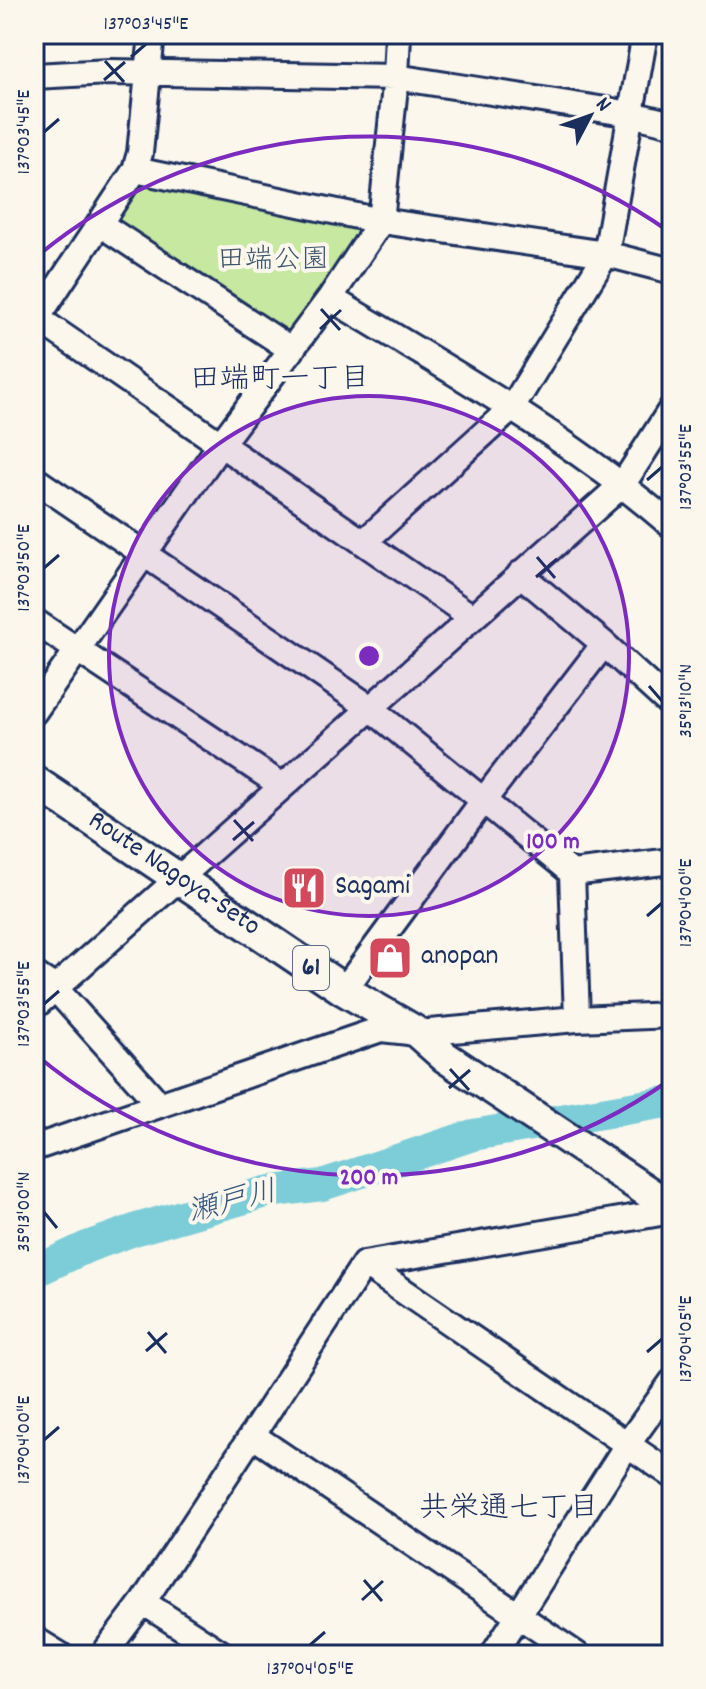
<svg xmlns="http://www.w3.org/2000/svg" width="706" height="1689" viewBox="0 0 706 1689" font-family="Dekko,'Klee One',sans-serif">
  <rect width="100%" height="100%" fill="#fbf7ec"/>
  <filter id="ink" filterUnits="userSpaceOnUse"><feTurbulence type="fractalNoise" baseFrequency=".0125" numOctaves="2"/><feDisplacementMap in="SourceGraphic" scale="16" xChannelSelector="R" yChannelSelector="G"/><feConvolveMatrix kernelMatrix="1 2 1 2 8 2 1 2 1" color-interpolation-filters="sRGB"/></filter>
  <g filter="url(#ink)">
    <path fill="#c6e8a1" stroke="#708c80" stroke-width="2" d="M138 178 371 225 288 339 112 221Z"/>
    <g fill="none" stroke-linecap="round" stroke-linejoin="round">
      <path stroke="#7dcdd9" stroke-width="32" d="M34 1272 87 1247 137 1229 266 1192 322 1185 473 1135 672 1101"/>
      <g stroke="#1b2f5e" stroke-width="30">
        <path id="minor" d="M34 76 110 72 396 77 631 114 672 124
          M135 170 381 221 606 254 672 271
          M100 224 292 350
          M330 298C448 369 568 436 672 526
          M34 316 472 617
          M34 323 135 170 140 153 152 34
          M34 479 369 707 572 873 672 861
          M365 541 512 408 606 254 645 34
          M520 574 604 644 672 706
          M34 621 281 785
          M34 712 220 445 330 298 381 221 396 77 398 34
          M572 873 577 1019
          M34 974 55 988 159 1104
          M344 990 483 801 604 644
          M34 1007 623 484 672 408
          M34 1148 381 1029 418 1033 577 1019 672 1015
          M364 1264 672 1475
          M252 1435 577 1655
          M143 1602 224 1655
          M34 1639 60 1655
          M103 1655 143 1602 364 1264 672 1211
          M493 1655 627 1445 672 1382"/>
      </g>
      <g stroke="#1b2f5e" stroke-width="36">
        <g id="major">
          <path id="s1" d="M34 781 344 990 418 1033 445 1057 672 1208"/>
        </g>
      </g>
      <use href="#minor" stroke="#fbf7ec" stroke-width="24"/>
      <use href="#major" stroke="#fbf7ec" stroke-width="30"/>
    </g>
  </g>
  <path fill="none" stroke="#1b2f5e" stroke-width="3" d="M131 57 146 44M105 61 124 82M104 80 125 62M44 132 59 119M321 309 340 330M320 329 341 310M647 480 662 467M537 557 555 578M44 568 59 555M536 577 557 559M649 686 662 701M234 820 253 841M233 840 254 822M647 916 662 903M44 1004 59 991M450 1069 469 1090M449 1088 470 1070M44 1212 57 1228M148 1332 166 1353M146 1351 167 1333M647 1352 662 1339M44 1440 59 1427M364 1580 382 1601M362 1600 383 1581M310 1645 325 1632"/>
  <circle cx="369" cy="656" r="260" fill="#7b2cbf" fill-opacity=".12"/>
  <g fill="none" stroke="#7b2cbf" stroke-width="4">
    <circle cx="369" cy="656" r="260"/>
    <path d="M671 1079A520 520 0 0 1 35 1054M35 258A520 520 0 0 1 671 233"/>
  </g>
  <defs>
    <g id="restaurant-square" transform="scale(2.3)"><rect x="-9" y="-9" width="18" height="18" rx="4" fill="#d1495b" stroke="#fbf7ec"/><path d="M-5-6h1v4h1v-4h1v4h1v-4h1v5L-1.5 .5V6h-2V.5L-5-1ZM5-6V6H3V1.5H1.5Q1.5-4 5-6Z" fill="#fff"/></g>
    <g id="shop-square" transform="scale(2.3)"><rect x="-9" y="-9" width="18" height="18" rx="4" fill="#d1495b" stroke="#fbf7ec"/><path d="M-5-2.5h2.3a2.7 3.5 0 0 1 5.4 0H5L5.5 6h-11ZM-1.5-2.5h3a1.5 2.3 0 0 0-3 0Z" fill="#fff"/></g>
  </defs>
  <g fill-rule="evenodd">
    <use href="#restaurant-square" x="304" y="888"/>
    <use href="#shop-square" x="390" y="958"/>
  </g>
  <g text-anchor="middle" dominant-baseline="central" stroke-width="8" stroke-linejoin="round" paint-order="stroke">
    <rect fill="#fbf7ec" stroke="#5e6b89" stroke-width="2" x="293" y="946" width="36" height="44" rx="6"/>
    <g font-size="26" font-weight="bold" fill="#1b2f5e">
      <text x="311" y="968">61</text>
    </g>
    <g font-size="28" fill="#3d546b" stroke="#fbf7ec">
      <text x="273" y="262">田端公園</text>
    </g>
    <g font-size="28" fill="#1b2f5e" stroke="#fbf7ec">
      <text stroke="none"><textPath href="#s1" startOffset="168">Route Nagoya-Seto</textPath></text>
    </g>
    <g font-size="28" fill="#1b2f5e" stroke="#fbf7ec" text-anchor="start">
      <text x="335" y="888">Sagami</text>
      <text x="421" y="958">anopan</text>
    </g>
    <g font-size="30" fill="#1b2f5e" stroke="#fbf7ec">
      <text x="280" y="381">田端町一丁目</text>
      <text x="509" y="1510">共栄通七丁目</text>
    </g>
    <g font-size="30" font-style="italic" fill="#34567d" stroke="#fbf7ec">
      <text transform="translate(233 1204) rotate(-14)">瀬戸川</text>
    </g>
  </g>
  <circle cx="369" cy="656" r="12" fill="#7b2cbf" stroke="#fbf7ec" stroke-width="4"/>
  <g font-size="24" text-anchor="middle" font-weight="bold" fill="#7b2cbf" stroke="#fbf7ec" stroke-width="8" stroke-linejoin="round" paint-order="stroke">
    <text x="553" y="848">100 m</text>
    <text x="369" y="1184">200 m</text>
  </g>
  <rect width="706" height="1689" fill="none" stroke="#fbf7ec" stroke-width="88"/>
  <g transform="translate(590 116) rotate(49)" stroke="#fbf7ec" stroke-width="6" paint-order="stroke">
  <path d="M0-6L14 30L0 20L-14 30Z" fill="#1b2f5e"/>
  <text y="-12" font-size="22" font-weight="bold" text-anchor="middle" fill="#1b2f5e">N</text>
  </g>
  <rect x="44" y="44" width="618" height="1601" fill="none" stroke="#1b2f5e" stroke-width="3"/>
  <g font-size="20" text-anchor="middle" fill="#1b2f5e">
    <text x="146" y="29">137°03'45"E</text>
    <text transform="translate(22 132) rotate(-90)" y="7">137°03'45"E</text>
    <text transform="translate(684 467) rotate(-90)" y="7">137°03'55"E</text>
    <text transform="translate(22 568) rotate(-90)" y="7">137°03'50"E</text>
    <text transform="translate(684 701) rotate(-90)" y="7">35°13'10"N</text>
    <text transform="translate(684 903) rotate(-90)" y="7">137°04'00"E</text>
    <text transform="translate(22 1004) rotate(-90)" y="7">137°03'55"E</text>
    <text transform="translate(22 1212) rotate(-90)" y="7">35°13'00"N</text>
    <text transform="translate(684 1339) rotate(-90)" y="7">137°04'05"E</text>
    <text transform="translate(22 1440) rotate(-90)" y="7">137°04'00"E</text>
    <text x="310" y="1674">137°04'05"E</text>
  </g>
</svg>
